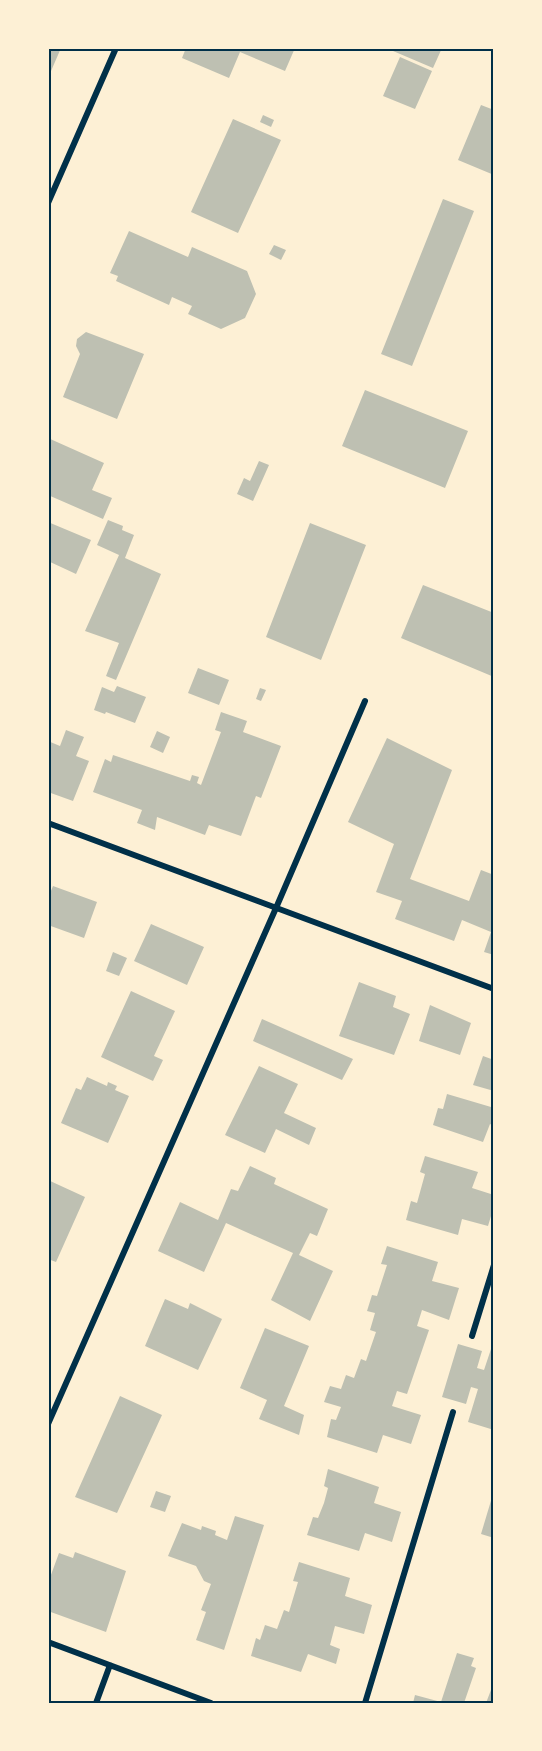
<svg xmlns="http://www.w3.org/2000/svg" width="542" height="1751" font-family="Rubik,sans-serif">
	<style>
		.building { fill: #bec0b2 }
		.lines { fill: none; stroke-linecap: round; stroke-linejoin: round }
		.minor { stroke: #003049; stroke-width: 6 }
		.neatline { fill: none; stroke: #003049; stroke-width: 2 }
	</style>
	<rect width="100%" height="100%" fill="#fdf0d5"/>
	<!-- building -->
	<path class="building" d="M48,48h13l-13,30z
		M186,48h109l-10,23 -45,-19 -11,26 -47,-20z
		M386,48h56l-9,20z
		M400,57l32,14 -17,38 -32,-13z
		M481,105l13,5v65l-36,-15z
		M263,115l11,5 -3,7 -11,-5z
		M233,119l48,21 -43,93 -47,-21z
		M443,199l31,12 -62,155 -31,-12z
		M129,231l59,26 4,-10 55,24 9,23 -11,24 -24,11 -33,-15 4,-8 -20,-9 -3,8 -53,-24 2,-5 -8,-3z
		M274,245l12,5 -5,10 -12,-6z
		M86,332l58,22 -27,65 -54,-22 17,-43 -4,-8 1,-7z
		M365,390l103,41 -23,57 -103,-42z
		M48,438l56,25 -12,27 20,8 -9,21 -55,-24z
		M259,461l10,4 -16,36 -16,-7 7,-16 6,3z
		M108,520l15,6 -1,4 12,5 -9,23 36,16 -45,106 -10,-4 13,-33 -34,-12 34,-76 -22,-10z
		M48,522l43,18 -15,34 -28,-13z
		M310,523l56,22 -45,115 -55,-23z
		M423,585l71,28v64l-93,-39z
		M198,668l31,12 -10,25 -31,-12z
		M117,686l29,11 -11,26 -29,-11 -1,2 -11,-4 8,-23 12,5z
		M260,688l6,2 -5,11 -5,-2z
		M221,712l26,9 -4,11 38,14 -20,52 -5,-2 -15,40 -32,-11 -4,10 -48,-18 -2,13 -18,-7 5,-13 -49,-18 12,-33 6,3 2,-7 77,26 2,-6 7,2 -2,6 4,2 20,-53 -6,-2z
		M66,730l18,7 -8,19 13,5 -16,40 -25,-9v-51l12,5z
		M157,731l13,6 -7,16 -13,-6z
		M387,738l65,32 -42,109 59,22 12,-31 13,5v80l-10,-3 7,-20 -29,-12 -8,21 -59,-22 7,-18 -26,-9 18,-48 -46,-22z
		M53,886l44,16 -13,36 -36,-13v-27z
		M151,924l53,23 -17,38 -53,-24z
		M113,952l14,6 -8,18 -13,-5z
		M359,982l37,14 -3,11 17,7 -16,41 -55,-19z
		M131,991l44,20 -21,45 9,4 -10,21 -52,-24z
		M430,1005l41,18 -11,32 -41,-14z
		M262,1019l91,40 -11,21 -89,-39z
		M483,1056l11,4v31l-21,-6z
		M259,1066l39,18 -14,29 32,15 -7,17 -33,-16 -11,24 -40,-18z
		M87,1077l20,9 1,-4 9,4 -2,4 14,6 -21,47 -47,-20 15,-35 5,2z
		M447,1094l44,13 3,-8v27l-4,-2 -7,18 -50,-17 5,-17 5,1z
		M425,1156l53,16 -6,16 22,7v11l-6,20 -26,-7 -4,16 -52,-15 5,-19 6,2 8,-29 -5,-2z
		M250,1166l26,12 -2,6 54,25 -11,27 -7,-3 -11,22 34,16 -23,50 -39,-21 22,-47 -67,-30 -22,49 -46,-21 22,-49 38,18 13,-31 7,2z
		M48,1180l37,17 -29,65 -8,-3z
		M387,1246l51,16 -6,19 27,7 -10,32 -27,-10 -5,16 12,4 -22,64 -10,-3 -5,15 29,9 -10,29 -28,-9 -6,18 -50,-16 4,-18 5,1 5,-13 -17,-5 6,-16 11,3 5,-14 8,3 7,-19 5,2 10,-29 -6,-2 5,-17 -8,-2 5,-16 5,1 10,-31 -6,-1z
		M165,1299l23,10 2,-6 32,16 -24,51 -53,-24z
		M265,1328l44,18 -25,60 20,9 -5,20 -40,-16 8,-19 -27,-12z
		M494,1340v90l-26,-8 10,-33 -7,-2 -5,17 -24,-7 16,-53 24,7 -5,17 7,2z
		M120,1396l42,19 -45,98 -42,-16z
		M328,1469l51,18 -5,16 27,9 -9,30 -27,-9 -6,18 -52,-16 6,-18 5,1 6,-15 4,-15 -4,-2z
		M156,1491l15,5 -6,16 -15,-5z
		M493,1494h1v44l-13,-4z
		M235,1516l29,9 -40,125 -28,-10 10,-28 -5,-2 10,-26 -7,-3 -8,-15 -28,-10 14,-33 19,7 1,-4 14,5 -1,4 12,5z
		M75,1552l51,19 -20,61 -58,-21v-28l11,-30 14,5z
		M299,1562l51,16 -5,18 27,9 -8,29 -29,-8 -5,19 10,4 -4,15 -28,-10 -7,18 -50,-16 5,-18 4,2 5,-15 12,4 7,-19 5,2 9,-30 -5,-1z
		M457,1653l17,5 -3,8 5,2 -12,35h-51l2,-8 26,7z
		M494,1682v21h-8z"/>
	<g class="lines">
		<!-- minor -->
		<path class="minor" d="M48,203l68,-155
			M48,823l446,166
			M472,1336l22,-71
			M48,1424l228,-516 89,-207
			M48,1642l163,61
			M96,1703l14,-38
			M365,1703l88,-291"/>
	</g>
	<!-- border -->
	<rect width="542" height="1751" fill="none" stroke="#fdf0d5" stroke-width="99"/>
	<rect x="50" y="50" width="442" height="1652" class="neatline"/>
</svg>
